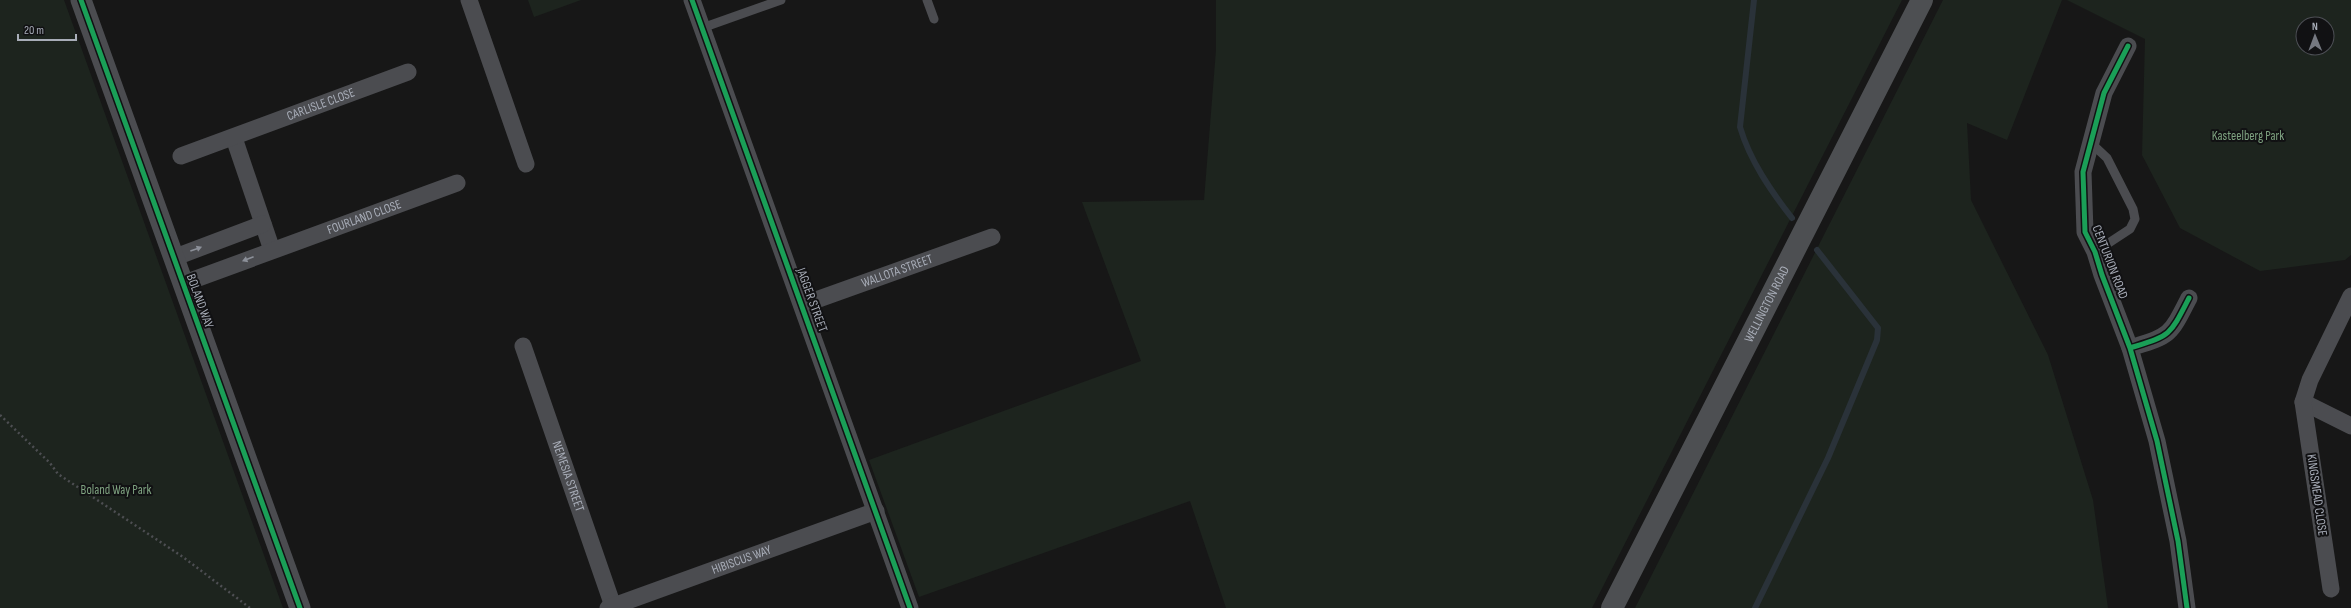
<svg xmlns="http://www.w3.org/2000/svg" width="2351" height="608" font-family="'Sofia Sans Condensed',sans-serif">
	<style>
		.green { fill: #1d241e; fill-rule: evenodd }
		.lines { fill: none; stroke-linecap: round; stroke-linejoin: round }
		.stream { stroke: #2a3239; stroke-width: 6 }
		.path { stroke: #4d4e52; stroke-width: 2.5; stroke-dasharray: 2 3; stroke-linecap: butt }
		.service { stroke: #4b4c50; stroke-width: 9 }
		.minor { stroke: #4b4c50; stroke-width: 17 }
		.tertiary { stroke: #4b4c50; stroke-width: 21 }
		.primary { stroke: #4d4f52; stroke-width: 22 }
		.cycleway-casing { stroke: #111113; stroke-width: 8 }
		.cycleway { stroke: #1a9f57; stroke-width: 5 }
		.oneway { fill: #8c9099 }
		.labels { text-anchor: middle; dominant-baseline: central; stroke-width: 4; stroke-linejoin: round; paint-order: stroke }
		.street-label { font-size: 13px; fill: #a8adb8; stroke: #111113 }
		.park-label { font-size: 13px; fill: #7fa381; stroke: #111113 }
	</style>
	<rect width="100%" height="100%" fill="#171717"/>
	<!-- green -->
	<path class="green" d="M0,0h64l219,608h-283z
		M528,0h53l-47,17z
		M1216,0h686l-310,608h-366l-36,-107 -271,96 -50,-137 272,-99 -59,-159 122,-2 12,-150z
		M1943,0h119l-55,140 -40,-17 4,77 77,155 45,145 15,108h-473z
		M2067,0h284v255l-6,5 -85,11 -80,-43 -38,-73 3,-116zM2303,24h24v24h-24z"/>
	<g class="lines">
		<!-- stream -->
		<path class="stream" d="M1754,0l-14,127c10,34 31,64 52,91
			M1755,608l73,-150 49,-118 1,-12 -61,-78"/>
		<!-- path -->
		<path class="path" d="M0,415l50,48 8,11 125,83 67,51"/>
		<!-- service -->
		<path class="service" d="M927,0l7,19
			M702,28l79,-28
			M2091,143l16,15 26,51 2,10 -5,10 -35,23"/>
		<!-- minor -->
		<g class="minor">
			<path d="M469,0l57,164"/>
			<path d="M692,0l218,608"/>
			<path d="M2128,46l-24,47 -21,79 2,60 10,20 7,23 28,73"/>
			<path d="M234,138l38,112"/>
			<path id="s1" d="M181,156l227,-84"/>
			<path d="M173,258l90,-34"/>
			<path id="s2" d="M182,284l275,-101"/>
			<path id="s3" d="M802,305l190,-68"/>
			<path id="s4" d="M523,346l90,260"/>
			<path d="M2303,402l48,24"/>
			<path d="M2331,589l-28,-187 7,-22 41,-84"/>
			<path id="s5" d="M608,608l268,-97"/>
			<path d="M2187,608l-9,-67 -21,-100 -27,-93c41,-13 39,-11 59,-50"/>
		</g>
		<!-- tertiary -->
		<path class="tertiary" d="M81,0l219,608"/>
		<!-- primary -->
		<path class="primary" id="s6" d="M1612,608l310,-608"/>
		<defs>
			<path id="cycleway" d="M81,0l219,608
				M692,0l218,608
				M2128,46l-24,47 -21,79 2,60 10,20 7,23 28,73
				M2187,608l-9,-67 -21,-100 -27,-93c41,-13 39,-11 59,-50"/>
		</defs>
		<!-- cycleway casing -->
		<use href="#cycleway" class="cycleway-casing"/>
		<!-- cycleway -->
		<use href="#cycleway" class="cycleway"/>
	</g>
	<!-- one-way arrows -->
	<defs><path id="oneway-solid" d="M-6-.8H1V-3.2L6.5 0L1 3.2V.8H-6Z"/></defs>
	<g class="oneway">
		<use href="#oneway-solid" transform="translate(196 249) rotate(-20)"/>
		<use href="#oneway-solid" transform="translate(248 259) rotate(159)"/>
	</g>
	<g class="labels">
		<!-- street labels -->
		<g class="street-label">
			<text stroke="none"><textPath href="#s1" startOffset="149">CARLISLE CLOSE</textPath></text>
			<text stroke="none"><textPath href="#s2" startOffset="194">FOURLAND CLOSE</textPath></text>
			<text transform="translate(2110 262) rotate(69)">CENTURION ROAD</text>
			<text stroke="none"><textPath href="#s3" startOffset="101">WALLOTA STREET</textPath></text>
			<text transform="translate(812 300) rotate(70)">JAGGER STREET</text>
			<text transform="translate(200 301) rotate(70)">BOLAND WAY</text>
			<text stroke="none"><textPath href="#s6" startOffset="341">WELLINGTON ROAD</textPath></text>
			<text stroke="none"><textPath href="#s4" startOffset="138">NEMESIA STREET</textPath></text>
			<text transform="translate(2317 495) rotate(82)">KINGSMEAD CLOSE</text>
			<text stroke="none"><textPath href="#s5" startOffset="142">HIBISCUS WAY</textPath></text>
		</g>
		<!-- park labels -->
		<g class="park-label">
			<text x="2248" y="136">Kasteelberg Park</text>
			<text x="116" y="490">Boland Way Park</text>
		</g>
	</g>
	<!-- north arrow -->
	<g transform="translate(2315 36) rotate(359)"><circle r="19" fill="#111113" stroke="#4d4f55"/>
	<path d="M0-3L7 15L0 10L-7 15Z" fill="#757880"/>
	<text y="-6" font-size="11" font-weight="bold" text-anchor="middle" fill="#a8adb8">N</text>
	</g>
	<!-- scale -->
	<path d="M18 34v6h58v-6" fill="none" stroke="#a8adb8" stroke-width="2"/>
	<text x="24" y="34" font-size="12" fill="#a8adb8" stroke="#111113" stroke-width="3" paint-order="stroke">20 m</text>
</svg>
